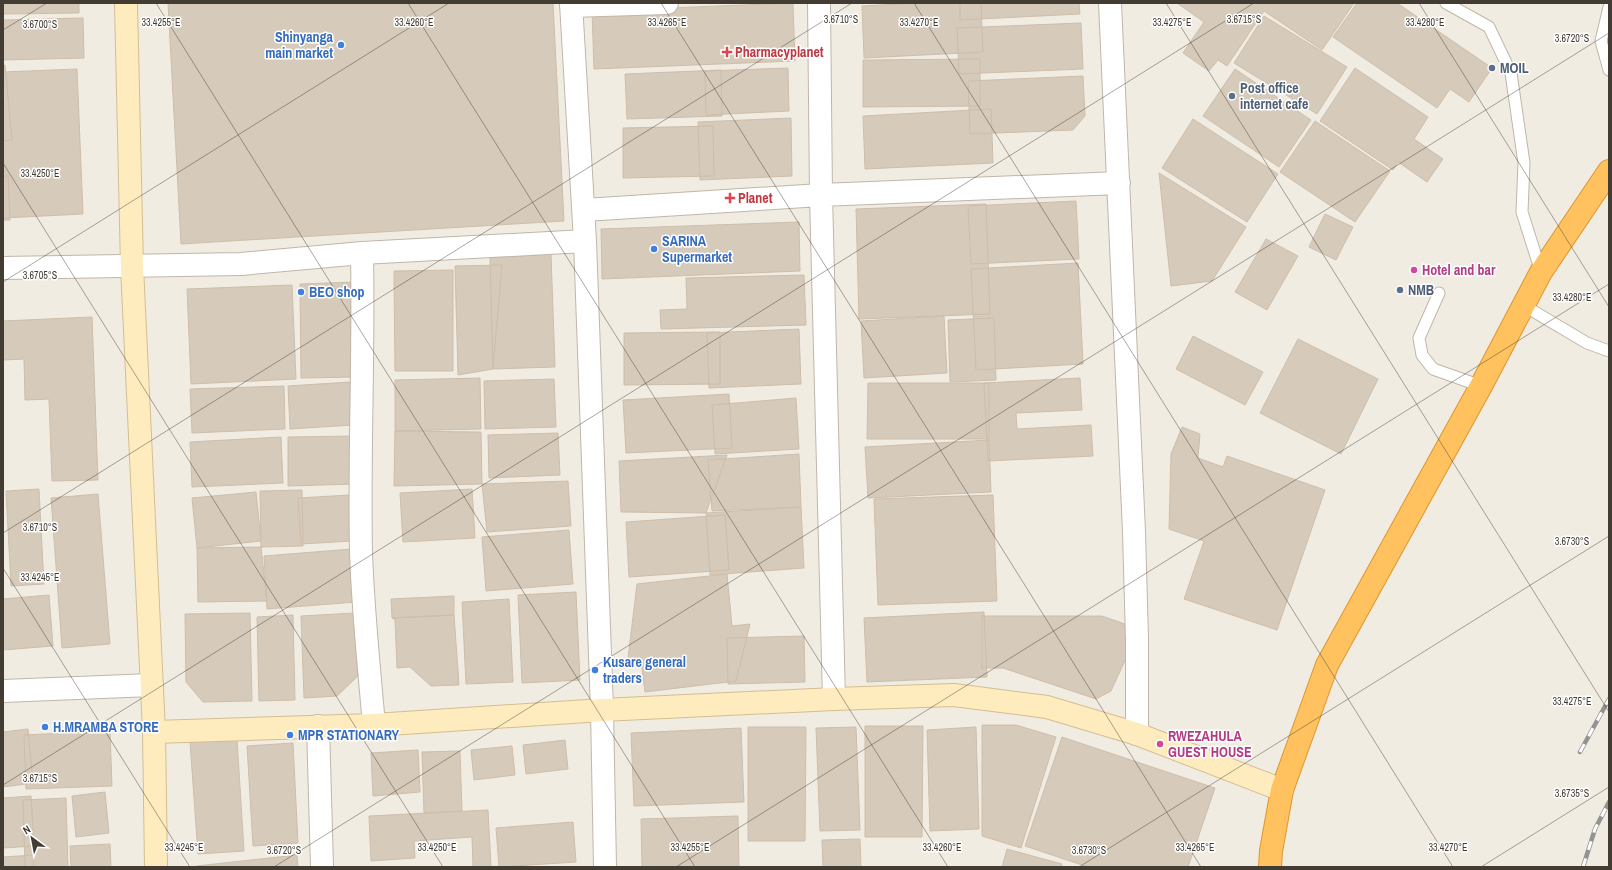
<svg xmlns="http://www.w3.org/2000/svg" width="1612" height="870" font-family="'Archivo Narrow',sans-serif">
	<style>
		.building { fill: #d6caba; stroke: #cebeab }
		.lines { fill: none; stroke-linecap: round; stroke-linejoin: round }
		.lane-casing { stroke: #c0b6a8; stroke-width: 13 }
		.street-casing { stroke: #c0b6a8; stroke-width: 24 }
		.secondary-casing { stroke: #d3be91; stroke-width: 24 }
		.highway-casing { stroke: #de962f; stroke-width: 24 }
		.lane { stroke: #fff; stroke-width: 11 }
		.street { stroke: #fff; stroke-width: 22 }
		.secondary { stroke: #ffecbe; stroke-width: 22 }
		.highway { stroke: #ffc25f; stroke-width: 22 }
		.rail-casing { stroke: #939393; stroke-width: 4.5 }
		.rail { stroke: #fff; stroke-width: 3; stroke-dasharray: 9; stroke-linecap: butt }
		.ticks { fill: none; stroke: #433c33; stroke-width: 1; stroke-opacity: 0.45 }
		.shop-dot { fill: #3f7fe0; stroke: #fff; stroke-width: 1.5 }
		.health-dot { fill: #e0444e; stroke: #fff; stroke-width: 1.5 }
		.service-dot { fill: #5c6f8a; stroke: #fff; stroke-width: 1.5 }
		.hotel-dot { fill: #d1479c; stroke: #fff; stroke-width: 1.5 }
		.labels { text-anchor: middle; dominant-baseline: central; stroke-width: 3; stroke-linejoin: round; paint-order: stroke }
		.shop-label { font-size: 14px; font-weight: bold; fill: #366cbe; stroke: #fff; text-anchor: start }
		.health-label { font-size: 14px; font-weight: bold; fill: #be3a42; stroke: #fff; text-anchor: start }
		.service-label { font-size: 14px; font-weight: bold; fill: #4e5e75; stroke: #fff; text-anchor: start }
		.hotel-label { font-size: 14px; font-weight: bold; fill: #b23c85; stroke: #fff; text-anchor: start }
		.ticks-label { font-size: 10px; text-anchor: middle; fill: #433c33; stroke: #fff; stroke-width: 3; stroke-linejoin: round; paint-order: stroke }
	</style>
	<rect width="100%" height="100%" fill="#f1ece2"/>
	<!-- building -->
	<path class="building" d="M3,3h76v10l-76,1z
		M168,3h385l11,218 -383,23z
		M793,3l2,58 -201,8 -2,-58z
		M918,3h63l2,49 -119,6 -2,-52z
		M960,3h119l1,11 -120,6z
		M1177,3h177l-32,47 -58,-39 -37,55 -9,-6 -9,11 -26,-18 21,-31z
		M1357,3h40l95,65 -23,34 -19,-13 -13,19 -104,-71z
		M1264,16l83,51 -30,47 -83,-51z
		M83,18l1,40 -81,2v-40z
		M1081,23l2,46 -124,5 -2,-46z
		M980,59v47l-117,1v-47z
		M5,65l7,75 -9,1v-75z
		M788,68l1,43 -83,4 -1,-44z
		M1355,68l73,49 -14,22 29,20 -16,23 -29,-20 -5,8 -73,-49z
		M77,69l6,145 -80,4v-146z
		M1235,69l76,51 -32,47 -76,-51z
		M721,70l1,46 -95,3 -2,-45z
		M1083,76l2,40 -12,14 -103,4 -2,-53z
		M991,109l2,54 -128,6 -2,-53z
		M791,118l1,58 -92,4 -2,-58z
		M1193,119l85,55 -31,48 -85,-54z
		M1315,121l75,50 -35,51 -75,-50z
		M713,126l1,50 -91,2v-50z
		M1159,173l87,54 -34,54 -41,5z
		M8,175l2,45h-7v-42z
		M1076,201l3,58 -108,5 -3,-58z
		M986,204l4,110 -131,5 -3,-110z
		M1325,214l28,13 -17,33 -27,-13z
		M799,222l1,49 -198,8 -1,-50z
		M1266,239l32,17 -31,54 -32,-18z
		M551,254l4,113 -62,2 -3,-112z
		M1078,263l5,101 -107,6 -5,-101z
		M502,265l-9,104 -35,6 -3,-109z
		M453,270v101h-58l-1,-100z
		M804,275l2,50 -145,4 -1,-19 27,-1 -1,-31z
		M355,282l2,95 -56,1 -1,-94z
		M292,285l4,94 -105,5 -4,-95z
		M944,316l3,57 -83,5 -3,-57z
		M92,317l6,163 -46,1 -3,-82 -24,1 -1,-41 -21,1v-39z
		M994,318l2,62 -46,2 -2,-62z
		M799,329l2,55 -92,4 -2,-55z
		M720,332v52l-96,1v-52z
		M1193,336l70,36 -18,33 -69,-36z
		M1298,339l80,40 -37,75 -81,-41z
		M480,378l1,51 -86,2v-51z
		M1080,378l2,32 -66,3 1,16 74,-4 2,31 -105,5 -4,-78z
		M554,379l2,48 -71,2 -1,-48z
		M350,382l3,43 -63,4 -2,-43z
		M868,383h121v56h-122z
		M284,386l1,43 -93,4 -2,-44z
		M729,394l3,54 -106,5 -3,-53z
		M796,398l3,51 -84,5 -3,-49z
		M1182,427l18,7 -2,24 25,9 4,-11 98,34 -48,140 -93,-31 20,-58 -35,-12 2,-75z
		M395,431l86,1 1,52 -88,2z
		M558,433l2,42 -71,3 -1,-43z
		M355,436v48l-67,2v-49z
		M281,437l2,46 -91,4 -2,-45z
		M989,440l2,52 -123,6 -3,-51z
		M799,454l2,53 -89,4 -4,-51z
		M727,455l-21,58 -85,-1 -2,-51z
		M568,481l3,45 -84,6 -5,-48z
		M39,489l5,95 -33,2 -5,-95z
		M472,489l3,49 -72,4 -3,-49z
		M302,490l1,56 -42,1 -1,-56z
		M256,492l5,49 -64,7 -5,-50z
		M98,494l12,150 -48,4 -11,-150z
		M350,495l2,46 -51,3 -3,-46z
		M993,495l4,106 -119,4 -4,-106z
		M801,507l3,61 -94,7 -4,-62z
		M725,515l4,55 -100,7 -3,-55z
		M569,530l4,54 -87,7 -4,-54z
		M261,547l6,54 -69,1 -1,-54z
		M352,549l4,53 -89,7 -3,-53z
		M727,574l5,52 18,-2 -14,57 -91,11 -4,-32 -13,-2 9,-74z
		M576,592l4,88 -58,3 -4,-88z
		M49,595l4,51 -50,4v-51z
		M454,596v19l-62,3 -1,-19z
		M509,599l4,83 -47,2 -4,-82z
		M984,612l3,65 -120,5 -3,-64z
		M250,613l2,88 -49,1 -17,-20 -1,-68z
		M355,613l3,63 -21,20 -33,2 -3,-82z
		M293,615l2,85 -36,1 -2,-84z
		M454,615l5,70 -28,1 -21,-19 -13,1 -2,-48 -3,-2z
		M982,616h120l23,8 2,32 -16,35 -15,8 -93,-31h-21z
		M804,636l1,46 -77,2 -1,-46z
		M982,725h34l40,12 -35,111 -39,-12z
		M865,726h58l-1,111h-57z
		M748,727h58l-1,114h-57z
		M856,727l4,103 -40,1 -4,-103z
		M976,727l3,102 -49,2 -3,-101z
		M741,728l3,74 -110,4 -3,-73z
		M28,729l5,54 -30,4v-55z
		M110,731l2,55 -86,3 -2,-54z
		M1062,737l153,51 -27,79h-100l-63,-21z
		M237,739l7,112 -46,3 -8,-112z
		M565,740l3,29 -42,5 -3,-29z
		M293,743l5,100 -45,3 -6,-100z
		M512,746l3,29 -41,5 -3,-30z
		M418,750l2,42 -47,4 -2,-43z
		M460,751l2,60 -38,2 -2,-61z
		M105,792l4,41 -33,4 -4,-41z
		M31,796l3,50 -31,2v-50z
		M66,798l2,69h-43l-2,-67z
		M488,810l3,57h-18l-1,-30 -58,4 1,17 -44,3 -2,-45z
		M738,816l1,51h-97l-1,-48z
		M573,822l3,40 -77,5 -3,-39z
		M860,839l1,28h-38l-1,-27z
		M110,844l1,23h-40l-1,-21z
		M1007,849l55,15 -1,3h-59z
		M33,855l1,12h-31v-10z
		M297,855l1,12h-102v-1z"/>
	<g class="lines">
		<defs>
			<path id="lane" d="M1446,3l43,24 22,46 13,90 -2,49 19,60
				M1609,7l-8,34 8,29
				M1439,293l-20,45 3,17 11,14 48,17
				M1523,305l64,38 22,8"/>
			<path id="street" d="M571,3l14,238 17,469 3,157
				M819,3l2,192 13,504
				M1110,3l24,529 3,107v95
				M571,6l96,-3
				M584,210l237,-15 298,-12
				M362,253c2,100 -3,200 -1,300 2,57 8,115 13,172
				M3,268l238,-4 121,-11 223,-12
				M3,691l149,-6
				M318,726l4,141"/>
			<path id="secondary" d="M126,3l6,264 22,465 2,135
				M154,732l220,-7 228,-15 232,-11 120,-4 93,12 90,27 145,56"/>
			<path id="highway" d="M1270,867l1,-16 11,-61 45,-125 154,-279 60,-114 68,-101"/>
		</defs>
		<!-- lane casing -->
		<use href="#lane" class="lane-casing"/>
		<!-- street casing -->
		<use href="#street" class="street-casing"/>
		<!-- secondary casing -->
		<use href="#secondary" class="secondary-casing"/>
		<!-- highway casing -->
		<use href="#highway" class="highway-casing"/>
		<!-- lane -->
		<use href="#lane" class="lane"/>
		<!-- street -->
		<use href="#street" class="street"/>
		<!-- secondary -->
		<use href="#secondary" class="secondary"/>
		<!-- highway -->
		<use href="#highway" class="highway"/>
		<defs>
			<path id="rail" d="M1580,752l29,-53
				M1583,867l12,-38 14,-27"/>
		</defs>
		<!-- rail casing -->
		<use href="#rail" class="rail-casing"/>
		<!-- rail -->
		<use href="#rail" class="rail"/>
	</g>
	<!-- ticks -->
	<path class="ticks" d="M156,3l539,864M408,3l540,864M661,3l540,864M914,3l539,864M1166,3l443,709M1419,3l190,304M3,30l44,-27M3,163l440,704M3,282l446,-279M3,533l849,-530M3,568l187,299M3,785l1251,-782M274,867l1335,-834M676,867l933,-583M1079,867l530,-331M1481,867l128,-80"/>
	<!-- markers -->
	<g class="shop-dot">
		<circle cx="341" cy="45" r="4"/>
		<circle cx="654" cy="249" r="4"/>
		<circle cx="301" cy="292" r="4"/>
		<circle cx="595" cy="670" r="4"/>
		<circle cx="45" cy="727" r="4"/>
		<circle cx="290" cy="735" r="4"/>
	</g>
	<g class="health-dot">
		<path d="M725 46h4v4h4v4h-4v4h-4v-4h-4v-4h4z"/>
		<path d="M728 192h4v4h4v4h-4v4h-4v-4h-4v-4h4z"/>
	</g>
	<g class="service-dot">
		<circle cx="1492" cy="68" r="4"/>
		<circle cx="1232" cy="96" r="4"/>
		<circle cx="1400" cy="290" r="4"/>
	</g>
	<g class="hotel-dot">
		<circle cx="1414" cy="270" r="4"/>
		<circle cx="1160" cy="744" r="4"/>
	</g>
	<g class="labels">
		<!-- shop labels -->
		<g class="shop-label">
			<text x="333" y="37" text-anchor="end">Shinyanga<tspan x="333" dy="16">main market</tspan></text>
			<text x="662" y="241">SARINA<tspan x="662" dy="16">Supermarket</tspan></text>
			<text x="309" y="292">BEO shop</text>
			<text x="603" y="662">Kusare general<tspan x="603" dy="16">traders</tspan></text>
			<text x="53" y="727">H.MRAMBA STORE</text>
			<text x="298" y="735">MPR STATIONARY</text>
		</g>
		<!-- health labels -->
		<g class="health-label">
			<text x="735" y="52">Pharmacyplanet</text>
			<text x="738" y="198">Planet</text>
		</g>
		<!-- service labels -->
		<g class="service-label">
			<text x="1500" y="68">MOIL</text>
			<text x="1240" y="88">Post office<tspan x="1240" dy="16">internet cafe</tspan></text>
			<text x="1408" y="290">NMB</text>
		</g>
		<!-- hotel labels -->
		<g class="hotel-label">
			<text x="1422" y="270">Hotel and bar</text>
			<text x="1168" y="736">RWEZAHULA<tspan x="1168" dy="16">GUEST HOUSE</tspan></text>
		</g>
	</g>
	<g class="ticks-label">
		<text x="841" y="23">3.6710°S</text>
		<text x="1244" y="23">3.6715°S</text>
		<text x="161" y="26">33.4255°E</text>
		<text x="414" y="26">33.4260°E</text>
		<text x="667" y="26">33.4265°E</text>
		<text x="919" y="26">33.4270°E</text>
		<text x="1172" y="26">33.4275°E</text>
		<text x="1425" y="26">33.4280°E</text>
		<text x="40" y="28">3.6700°S</text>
		<text x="1572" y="42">3.6720°S</text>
		<text x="40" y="177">33.4250°E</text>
		<text x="40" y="279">3.6705°S</text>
		<text x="1572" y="301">33.4280°E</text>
		<text x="40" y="531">3.6710°S</text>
		<text x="1572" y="545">3.6730°S</text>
		<text x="40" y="581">33.4245°E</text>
		<text x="1572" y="705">33.4275°E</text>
		<text x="40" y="782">3.6715°S</text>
		<text x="1572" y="797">3.6735°S</text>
		<text x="184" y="851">33.4245°E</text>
		<text x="437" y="851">33.4250°E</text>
		<text x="690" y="851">33.4255°E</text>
		<text x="942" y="851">33.4260°E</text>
		<text x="1195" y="851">33.4265°E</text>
		<text x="1448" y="851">33.4270°E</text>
		<text x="284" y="854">3.6720°S</text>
		<text x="1089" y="854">3.6730°S</text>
	</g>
	<!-- border -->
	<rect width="1612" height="870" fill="none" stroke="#433c33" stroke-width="8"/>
	<!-- north arrow -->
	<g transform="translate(32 838) rotate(328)" stroke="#ffffff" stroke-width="3" paint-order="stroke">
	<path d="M0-3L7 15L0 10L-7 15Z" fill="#433c33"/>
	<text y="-6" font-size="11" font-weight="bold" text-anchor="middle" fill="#433c33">N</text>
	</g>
</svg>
